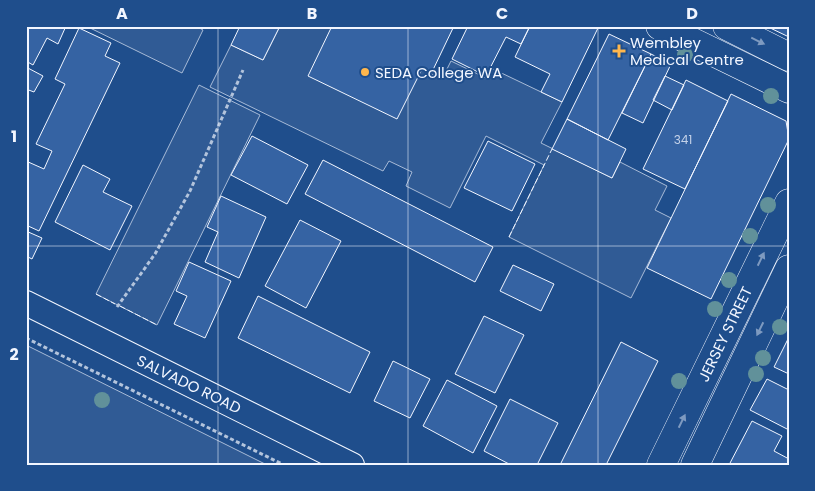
<svg xmlns="http://www.w3.org/2000/svg" width="815" height="491" font-family="Poppins,sans-serif">
	<style>
		.built { fill: #305b95; stroke: #a8bbd7 }
		.building { fill: #3563a3; stroke: #f2f6ff }
		.lines { fill: none; stroke-linecap: round; stroke-linejoin: round }
		.minor-casing { stroke: #f2f6ff; stroke-width: 26 }
		.tertiary-casing { stroke: #f2f6ff; stroke-width: 29 }
		.primary-casing { stroke: #f2f6ff; stroke-width: 29 }
		.path { stroke: #b3c4dc; stroke-width: 3; stroke-dasharray: 4 2.5; stroke-linecap: butt }
		.minor { stroke: #1f4e8c; stroke-width: 24 }
		.tertiary { stroke: #1f4e8c; stroke-width: 28 }
		.primary { stroke: #1f4e8c; stroke-width: 28 }
		.fence { stroke: #f2f6ff; stroke-width: 1; stroke-dasharray: 6 2.5; stroke-linecap: butt }
		.tree { fill: #61919a }
		.oneway { fill: #7e9ac0 }
		.grid { fill: none; stroke: #f2f6ff; stroke-width: 1; stroke-opacity: 0.55 }
		.poi-dot { fill: #ffb74d; stroke: #1f4e8c; stroke-width: 2 }
		.labels { text-anchor: middle; dominant-baseline: central; stroke-width: 4; stroke-linejoin: round; paint-order: stroke }
		.number-label { font-size: 12px; fill: #c3d1e8 }
		.poi-label { font-size: 15px; fill: #f2f6ff; stroke: #1f4e8c; text-anchor: start }
		.street-label { font-size: 15px; fill: #f2f6ff; stroke: #1f4e8c }
		.neatline { fill: none; stroke: #f2f6ff; stroke-width: 2 }
		.grid-label { font-size: 16px; text-anchor: middle; font-weight: bold; fill: #f2f6ff }
	</style>
	<rect width="100%" height="100%" fill="#1f4e8c"/>
	<!-- built -->
	<path class="built" d="M86,26h110l7,4 -21,43z
		M280,26h83l-5,12 84,41 9,-18 37,18 5,-10 69,33 -21,41 71,35 8,-16 47,24 -12,24 16,8 -40,80 -122,-61 35,-72 -58,-29 -36,72 -44,-22 6,-14 -23,-11 -6,10 -173,-84 21,-42 32,15z
		M199,85l61,30 -103,210 -61,-31z
		M26,345l241,120h-241z"/>
	<!-- building -->
	<path class="building" d="M26,26h40l-8,18 -11,-6 -14,27 -7,-4z
		M240,26h40l-17,34 -32,-15z
		M332,26h122l-23,48 -9,-5 -25,50 -89,-43z
		M468,26h62l-9,18 -15,-7 -20,39 -34,-17z
		M530,26l68,2 -36,74 -21,-10 9,-18 -35,-17z
		M766,26h23v11z
		M79,28l32,15 -6,13 15,7 -81,168 -13,-6v-64l18,8 8,-18 -16,-7 29,-60 -10,-5z
		M609,34l42,20 -43,86 -41,-21z
		M651,54l20,10 -28,59 -21,-10z
		M26,67l17,9 -9,16 -8,-3z
		M665,76l19,9 -12,25 -19,-10z
		M686,80l42,21 -43,88 -42,-20z
		M731,94l55,27 3,18 -78,160 -64,-31z
		M567,119l59,30 -14,29 -60,-29z
		M252,136l56,29 -21,39 -56,-29z
		M488,141l47,23 -23,47 -48,-23z
		M323,160l170,87 -18,35 -170,-88z
		M83,165l27,14 -7,13 29,14 -22,44 -55,-28z
		M221,196l45,21 -27,61 -34,-16 13,-30 -11,-5z
		M300,220l41,21 -35,67 -41,-22z
		M26,231l16,7 -10,21 -6,-3z
		M189,262l42,19 -26,57 -31,-14 13,-28 -11,-5z
		M513,265l41,19 -13,27 -41,-20z
		M258,296l112,56 -20,41 -112,-55z
		M484,316l40,19 -29,58 -40,-19z
		M789,337v37l-15,-7z
		M621,342l37,19 -52,104h-46z
		M393,361l37,18 -20,39 -36,-17z
		M767,379l22,11v40l-39,-20z
		M447,380l50,26 -24,47 -50,-27z
		M510,399l48,24 -21,42h-26l-27,-14z
		M752,421l30,15 -8,15 15,8 -2,6h-58z"/>
	<g class="lines">
		<defs>
			<path id="minor" d="M26,303l326,162"/>
			<path id="tertiary" d="M661,465l128,-262
				M695,465l94,-196"/>
			<path id="primary" d="M660,26l129,63
				M727,26l62,31"/>
		</defs>
		<!-- minor casing -->
		<use href="#minor" class="minor-casing"/>
		<!-- tertiary casing -->
		<use href="#tertiary" class="tertiary-casing"/>
		<!-- primary casing -->
		<use href="#primary" class="primary-casing"/>
		<!-- path -->
		<path class="path" d="M117,307l38,-53 35,-63 53,-121
			M26,338l258,127"/>
		<!-- minor -->
		<use href="#minor" class="minor"/>
		<!-- tertiary -->
		<use href="#tertiary" class="tertiary"/>
		<!-- primary -->
		<use href="#primary" class="primary"/>
		<!-- fence -->
		<path class="fence" d="M509,237l43,-88
			M96,294l19,10
			M120,306l37,19"/>
	</g>
	<!-- trees -->
	<g class="tree">
		<circle cx="685" cy="55" r="8"/>
		<circle cx="771" cy="96" r="8"/>
		<circle cx="768" cy="205" r="8"/>
		<circle cx="750" cy="236" r="8"/>
		<circle cx="729" cy="280" r="8"/>
		<circle cx="715" cy="309" r="8"/>
		<circle cx="780" cy="327" r="8"/>
		<circle cx="763" cy="358" r="8"/>
		<circle cx="756" cy="374" r="8"/>
		<circle cx="679" cy="381" r="8"/>
		<circle cx="102" cy="400" r="8"/>
	</g>
	<!-- one-way arrows -->
	<defs><path id="oneway-solid" d="M-6-.8H1V-3.2L6.5 0L1 3.2V.8H-6Z" transform="scale(1.25)"/></defs>
	<g class="oneway">
		<use href="#oneway-solid" transform="translate(758 41) rotate(26)"/>
		<use href="#oneway-solid" transform="translate(761 259) rotate(-64)"/>
		<use href="#oneway-solid" transform="translate(760 329) rotate(116)"/>
		<use href="#oneway-solid" transform="translate(682 421) rotate(-64)"/>
	</g>
	<!-- grid -->
	<path class="grid" d="M218,26v439M408,26v439M598,26v439M26,246h763"/>
	<!-- markers -->
	<g class="poi-dot">
		<path d="M616.5 43.5h5v5h5v5h-5v5h-5v-5h-5v-5h5z"/>
		<circle cx="365" cy="72" r="5"/>
	</g>
	<g class="labels">
		<!-- number labels -->
		<g class="number-label">
			<text x="683" y="139">341</text>
		</g>
		<!-- poi labels -->
		<g class="poi-label">
			<text x="630" y="42">Wembley<tspan x="630" dy="17">Medical Centre</tspan></text>
			<text x="375" y="72">SEDA College WA</text>
		</g>
		<!-- street labels -->
		<g class="street-label">
			<text transform="translate(725 334) rotate(-64)">JERSEY STREET</text>
			<text transform="translate(189 384) rotate(26)">SALVADO ROAD</text>
		</g>
	</g>
	<!-- border -->
	<rect width="815" height="491" fill="none" stroke="#1f4e8c" stroke-width="55"/>
	<rect x="28" y="28" width="760" height="436" class="neatline"/>
	<g class="grid-label">
		<text x="122" y="19">A</text>
		<text x="312" y="19">B</text>
		<text x="502" y="19">C</text>
		<text x="692" y="19">D</text>
		<text x="14" y="142">1</text>
		<text x="14" y="360">2</text>
	</g>
</svg>
